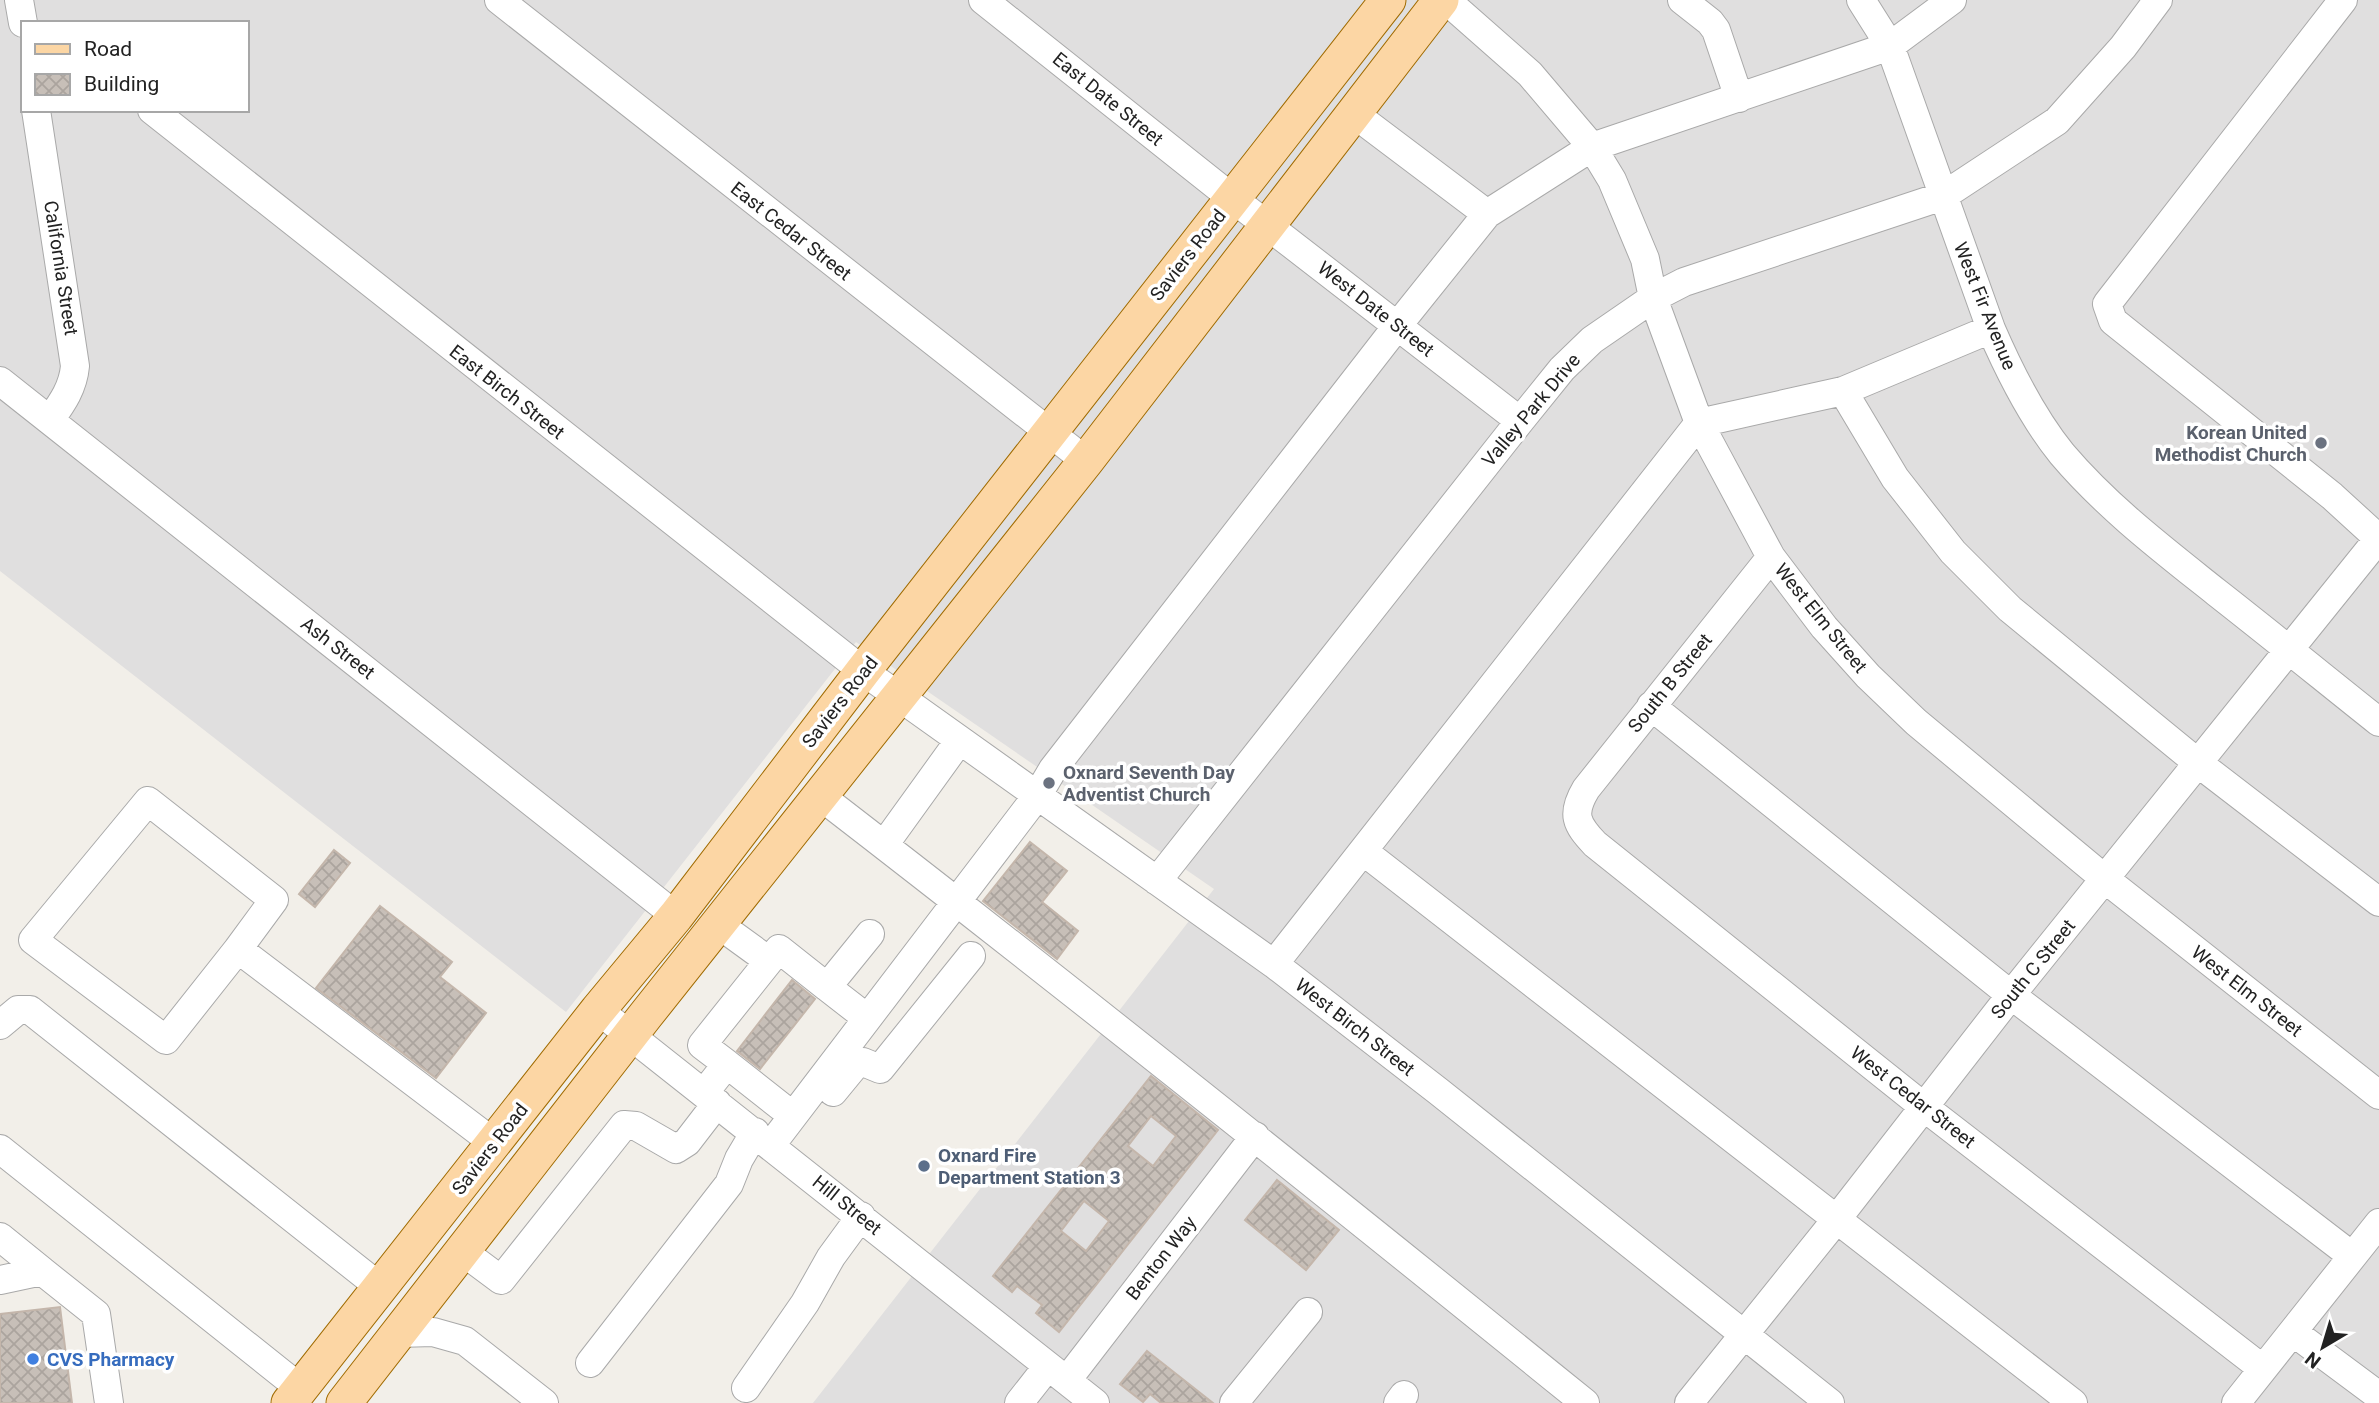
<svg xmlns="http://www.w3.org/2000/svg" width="2379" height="1403" font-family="Roboto,sans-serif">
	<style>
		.residential { fill: #e0dfdf; fill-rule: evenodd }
		.building { fill: url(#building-cross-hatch); stroke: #c4b6ab; stroke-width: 2; fill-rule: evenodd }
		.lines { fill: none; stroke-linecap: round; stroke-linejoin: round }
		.minor-casing { stroke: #a9a9a9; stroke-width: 30 }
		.major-casing { stroke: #a06b00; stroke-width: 37 }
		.minor { stroke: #fff; stroke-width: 28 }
		.major { stroke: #fcd6a4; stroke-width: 35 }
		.worship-dot { fill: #6b7280; stroke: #fff; stroke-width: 2.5 }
		.service-dot { fill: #5c6f8a; stroke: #fff; stroke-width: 2.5 }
		.shop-dot { fill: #3f7fe0; stroke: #fff; stroke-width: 2.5 }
		.labels { text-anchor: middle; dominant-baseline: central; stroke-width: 7; stroke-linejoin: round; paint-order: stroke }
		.street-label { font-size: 19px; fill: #222; stroke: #fff }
		.worship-label { font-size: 19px; font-weight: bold; fill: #5b616d; stroke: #fff; text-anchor: end }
		.service-label { font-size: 19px; font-weight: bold; fill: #4e5e75; stroke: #fff; text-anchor: start }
		.shop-label { font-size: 19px; font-weight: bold; fill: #366cbe; stroke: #fff; text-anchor: start }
	</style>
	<defs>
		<pattern id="building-cross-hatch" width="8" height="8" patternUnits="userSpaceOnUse" patternTransform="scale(1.75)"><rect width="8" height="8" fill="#c7bfb8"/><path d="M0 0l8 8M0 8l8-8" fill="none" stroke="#aba49e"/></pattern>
	</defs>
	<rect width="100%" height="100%" fill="#f2efe9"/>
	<!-- residential -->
	<path class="residential" d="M0,0h2379v1403h-1566l401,-514 -358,-247 -290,370 -566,-441zM23,23h224v87h-224z"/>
	<!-- building -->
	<path class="building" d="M1030,842l37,29 -25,31 36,29 -21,28 -74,-58z
		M334,850l16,13 -35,44 -16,-13z
		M380,906l72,56 -12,15 46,36 -50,65 -120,-90z
		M792,980l23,19 -55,70 -23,-18z
		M1151,1076l67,54 -159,202 -23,-19 6,-8 -25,-19 -5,6 -19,-16zM1151,1116l25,20 -23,30 -25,-20zM1084,1201l25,20 -23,30 -25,-20z
		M1277,1180l62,50 -33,40 -61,-50z
		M60,1307l12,96h-72v-89z
		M1147,1351l66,52h-52l-11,-9 -7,8 -23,-18z"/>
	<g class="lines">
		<defs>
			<path id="minor" d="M19,0l4,23
				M499,0l587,461
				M983,0l249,198 288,223
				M1446,0l84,74 62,73 20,33 33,79 8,39 46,125 72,134 53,70 44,49 48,46 189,157 274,216
				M1682,0l28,22 6,8 23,68
				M1861,0l29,46 101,283c19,44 41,88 71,125 45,53 100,95 154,138 55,43 109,87 163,130
				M2343,0l-236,304 6,17 219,175 47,43
				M36,110l39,256c-2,22 -13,37 -25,54
				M152,110l711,561 411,293 164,127 392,312
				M1353,113l134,101
				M0,381l676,535
				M1843,391l52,87 58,74 57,57 188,154 181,139
				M1771,557l-185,232c-15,25 -10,35 9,55l329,263 339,262
				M1651,706l360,289 341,261
				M819,795c258,199 513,403 766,608
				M884,845l75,-104
				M1363,851l710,552
				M1157,881l363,-460 42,-52 30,-29 61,-42 31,-16 259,-86 114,-75 66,-74 35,-47
				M238,949l36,-49 -126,-99 -115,139 133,100 72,-91 256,194
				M769,961l10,-12 48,38 43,-53
				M1274,964l425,-541 144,-32 148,-62
				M827,987l40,31
				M598,1010l497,393
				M0,1025l18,-15h12l351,278
				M727,1064l66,52
				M833,1092l23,-28 7,-2 17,7 91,-113
				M704,1093l23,-29 -25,-19 67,-84 -51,-37
				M771,1145l266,-349 16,-27 345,-444 89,-111 105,-67 298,-101 62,-46
				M0,1149l301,240
				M0,1237l42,34
				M462,1251l39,29 123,-155 12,1 40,23 11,-7 30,-39
				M0,1280l42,-9 54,43 13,89
				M2293,1332l86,64
				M398,1333l35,-1 32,9 79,62
				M590,1363l139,-179 10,-25 16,-27
				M1067,1380l188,-244
				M746,1388l59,-85 26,-46 30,-41
				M1019,1403l29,-37
				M1234,1403l74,-91
				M1398,1403l6,-8
				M1689,1403l147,-183 175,-225 368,-457
				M2236,1403l143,-180"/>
			<path id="major" d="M289,1403l309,-393 78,-94 187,-245 525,-671
				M344,1403l301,-387 441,-555 355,-461"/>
		</defs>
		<!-- minor casing -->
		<use href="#minor" class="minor-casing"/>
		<!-- major casing -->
		<use href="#major" class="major-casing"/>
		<!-- minor -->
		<use href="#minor" class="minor"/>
		<!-- major -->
		<use href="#major" class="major"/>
	</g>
	<!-- markers -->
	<g class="worship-dot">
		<circle cx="2321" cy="443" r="7"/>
		<circle cx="1049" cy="783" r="7"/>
	</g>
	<circle class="service-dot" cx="924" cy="1166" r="7"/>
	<circle class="shop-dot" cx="33" cy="1359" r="7"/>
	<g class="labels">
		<!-- street labels -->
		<g class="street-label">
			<text transform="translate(1108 99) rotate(39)">East Date Street</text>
			<text transform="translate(791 231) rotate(38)">East Cedar Street</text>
			<text transform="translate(1188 255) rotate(-52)">Saviers Road</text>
			<text transform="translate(61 268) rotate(81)">California Street</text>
			<text transform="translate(1985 306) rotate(68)">West Fir Avenue</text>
			<text transform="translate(1376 309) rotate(38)">West Date Street</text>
			<text transform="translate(507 392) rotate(38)">East Birch Street</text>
			<text transform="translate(1531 410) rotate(-50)">Valley Park Drive</text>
			<text transform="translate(1821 618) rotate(51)">West Elm Street</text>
			<text transform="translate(338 648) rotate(38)">Ash Street</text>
			<text transform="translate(1670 683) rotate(-51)">South B Street</text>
			<text transform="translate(840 702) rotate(-52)">Saviers Road</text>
			<text transform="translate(2033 969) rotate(-51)">South C Street</text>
			<text transform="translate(2247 991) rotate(38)">West Elm Street</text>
			<text transform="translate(1355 1027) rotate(38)">West Birch Street</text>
			<text transform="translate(1913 1097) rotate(38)">West Cedar Street</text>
			<text transform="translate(490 1149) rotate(-52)">Saviers Road</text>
			<text transform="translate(847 1205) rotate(39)">Hill Street</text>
			<text transform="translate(1161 1258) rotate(-52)">Benton Way</text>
		</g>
		<!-- worship labels -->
		<g class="worship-label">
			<text x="2307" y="432">Korean United<tspan x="2307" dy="22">Methodist Church</tspan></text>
			<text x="1063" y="772" text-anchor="start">Oxnard Seventh Day<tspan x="1063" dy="22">Adventist Church</tspan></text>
		</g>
		<!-- service labels -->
		<g class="service-label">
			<text x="938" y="1155">Oxnard Fire<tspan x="938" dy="22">Department Station 3</tspan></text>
		</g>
		<!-- shop labels -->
		<g class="shop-label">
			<text x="47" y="1359">CVS Pharmacy</text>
		</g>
	</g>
	<!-- legend -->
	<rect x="21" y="21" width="228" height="91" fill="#ffffff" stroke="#a7a7a7" stroke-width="2"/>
	<rect x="35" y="44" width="35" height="10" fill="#fcd6a4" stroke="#a7a7a7" stroke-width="2"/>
	<text x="84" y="56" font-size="21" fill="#222222">Road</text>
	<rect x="35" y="74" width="35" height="21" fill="url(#building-cross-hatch)" stroke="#a7a7a7" stroke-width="2"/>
	<text x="84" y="91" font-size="21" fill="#222222">Building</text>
	<!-- north arrow -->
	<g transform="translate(2323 1347) rotate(218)" stroke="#ffffff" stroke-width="5" paint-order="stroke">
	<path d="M0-5L12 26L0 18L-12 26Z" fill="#222222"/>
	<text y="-10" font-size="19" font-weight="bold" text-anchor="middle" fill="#222222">N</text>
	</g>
</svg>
